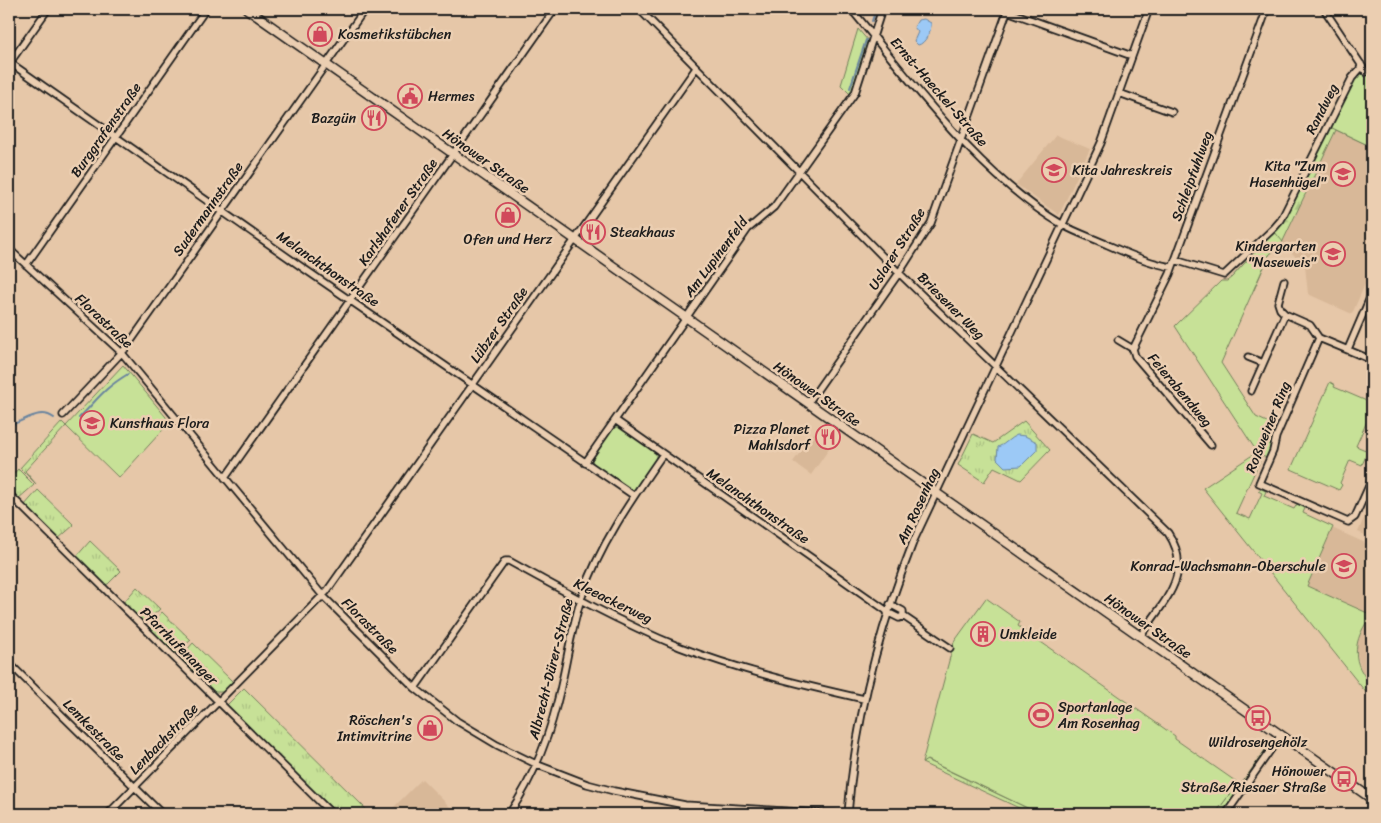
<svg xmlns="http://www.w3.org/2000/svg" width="1381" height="823" font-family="Sriracha,sans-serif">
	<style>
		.built { fill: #d8b898 }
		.grass { fill: url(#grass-tufts); stroke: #727e5a }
		.forest { fill: url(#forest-firs); stroke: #727e5a }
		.green { fill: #c7e197; stroke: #727e5a }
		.water { fill: #9cc9f6; stroke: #69849f }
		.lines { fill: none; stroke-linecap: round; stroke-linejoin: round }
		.stream { stroke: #69849f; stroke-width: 2 }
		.minor-casing { stroke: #1c1c1c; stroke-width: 9 }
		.secondary-casing { stroke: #1c1c1c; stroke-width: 11 }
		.minor { stroke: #ebceb1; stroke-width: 5.5 }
		.secondary { stroke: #ebceb1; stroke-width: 8 }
		.tram { stroke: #1c1c1c; stroke-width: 1 }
		.labels { text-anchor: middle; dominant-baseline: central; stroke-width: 5; stroke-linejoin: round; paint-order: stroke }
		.poi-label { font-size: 14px; fill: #1c1c1c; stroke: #ebceb1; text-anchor: start }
		.street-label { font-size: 14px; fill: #1c1c1c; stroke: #ebceb1 }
	</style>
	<defs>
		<pattern id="grass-tufts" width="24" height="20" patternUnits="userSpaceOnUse" patternTransform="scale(1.25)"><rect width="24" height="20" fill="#c7e197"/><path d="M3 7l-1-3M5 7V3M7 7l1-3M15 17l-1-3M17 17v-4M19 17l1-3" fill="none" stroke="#aac082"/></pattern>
		<pattern id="forest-firs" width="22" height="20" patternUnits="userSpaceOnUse" patternTransform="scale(1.25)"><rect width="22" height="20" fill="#c7e197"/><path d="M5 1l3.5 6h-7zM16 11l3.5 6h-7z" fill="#aac082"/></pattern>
	</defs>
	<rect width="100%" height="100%" fill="#e6c7a8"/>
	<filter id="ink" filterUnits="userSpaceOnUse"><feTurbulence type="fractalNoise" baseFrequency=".02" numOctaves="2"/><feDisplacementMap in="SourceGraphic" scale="10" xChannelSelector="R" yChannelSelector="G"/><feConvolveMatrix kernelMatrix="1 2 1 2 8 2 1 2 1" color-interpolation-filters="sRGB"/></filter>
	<g filter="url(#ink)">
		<!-- built -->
		<path class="built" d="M1336,130l36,17v121l-20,46 -44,-20 -3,-28 -23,-23z
			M1056,135l34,14 -31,66 -43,-31z
			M821,424l17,12 -27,39 -18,-13z
			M1372,499v39l-14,-6z
			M1332,528l40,18v69l-65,-29z
			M1372,615v70l-10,-13 -6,-22 6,-22z
			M422,779l35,35h-70z"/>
		<!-- grass -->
		<path class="grass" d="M1024,421l26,29 -29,30 -27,-13 -10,15 -26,-17 15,-31 20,9z
			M62,422l4,4 -41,45 11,13 -16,-16z
			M18,469l16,16 -16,14 -9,-9v-11z
			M38,490l36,35 -16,14 -34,-33z
			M90,541l31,30 -13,13 -4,1 -28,-28z
			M137,587l23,22 -17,15 -20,-21z
			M162,612l29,28 -17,14 -26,-26z
			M193,643l40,39 -10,10h-10l-34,-33z
			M244,688l127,126h-34l-110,-109z
			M1272,740l-50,74h-7l23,-31h4z
			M926,760l114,54h-8l-110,-51z"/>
		<!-- forest -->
		<path class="forest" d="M1372,73v74l-36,-17 -54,113 -13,12 -15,35 -22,-13 49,-53 73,-145 9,-1z"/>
		<!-- green -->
		<path class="green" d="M858,29l11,13 -17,52h-2l-9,-9z
			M1372,73v74l-42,-20 24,-48 8,-5 3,3z
			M1274,231l9,11 -14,13 -48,108 35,54 13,6 -1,3 6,5 -7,27 -5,-2 -26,57 14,6 12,-26 -4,-2 3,-2 5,2 -2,5 30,13 3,-5 8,4 -2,5 30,14 -26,59 65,29c-13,16 -22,37 -10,57 8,14 10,9 10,28l-169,-212 54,-36 -82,-126 46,-45h6l5,-4z
			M123,365l47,57 -51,56 -53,-52z
			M1330,382l5,3 -1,2 35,15 3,-1v9l-16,36 12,5 -6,14 -12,-5 -10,23 2,2 -3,5 -48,-21z
			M617,427h4l35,27v5l-22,31 -5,-1 -35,-24 -2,-5 21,-32z
			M986,598l34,24 -2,4 157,110v3l63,44 -23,31h-175l-113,-54 -5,3 32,-121z"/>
		<!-- water -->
		<path class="water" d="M924,19l7,4c1,7 -6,21 -13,22l-4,-4 4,-9 -4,-5 4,-7z
			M1017,435l8,1 12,6v8l-16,16 -16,1 -8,-8 1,-12c8,-3 11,-9 19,-12z"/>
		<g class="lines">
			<!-- stream -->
			<path class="stream" d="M872,21l4,-12
				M850,88l16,-48
				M828,126l7,-10
				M79,418c19,-19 24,-29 49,-44
				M9,423l4,1c15,-5 28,-16 41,-6"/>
			<defs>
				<path id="minor" d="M639,9l260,264 269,260c27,40 -5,69 -27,102
					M851,9c62,74 127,166 212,216 14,8 30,13 45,20 20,9 43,19 64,22
					M1324,9l42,63
					M1007,11l125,45
					M9,62l294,206 330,227
					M9,64l39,-55
					M1119,93l53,19
					M9,249l113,104 201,243 92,92 42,33 40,24 41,20 49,19 27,7 71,14 150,9
					M1175,260l49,15 50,-47 7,-8 71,-142 8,-9 1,-5
					M26,265l180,-256
					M1284,281l-6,22 2,6 5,5 25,11 9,13
					M1319,338l-43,99 -3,14 -14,32 89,39 7,-5 17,-38
					M1319,338l53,22
					M1118,340l15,9
					M1133,349l37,-75 97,-265
					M1133,349l2,7 76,89
					M1348,349l24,-56
					M1248,357l15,6
					M1251,391l34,-77
					M808,403l91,-130 32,-50 77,-214
					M63,415l63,-67 239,-339
					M615,420l272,191
					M585,463l163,-234 26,-22 81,-114 27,-84
					M225,478l330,-469
					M9,494l323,320
					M890,604l13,7v5l47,32
					M887,612l12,6 4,-2
					M9,663l153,151
					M415,688l90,-127h4c56,31 112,62 171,86 59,23 122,38 184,52
					M108,814l219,-223 369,-523
					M509,814c23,-34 38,-71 48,-111 9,-34 13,-70 24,-104 18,-53 50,-99 82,-145
					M848,814c7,-95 31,-185 66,-274l187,-397 48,-134
					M1226,814l55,-79"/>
				<path id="secondary" d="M247,9l1125,790"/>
			</defs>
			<!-- minor casing -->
			<use href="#minor" class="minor-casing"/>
			<!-- secondary casing -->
			<use href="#secondary" class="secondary-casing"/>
			<!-- minor -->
			<use href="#minor" class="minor"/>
			<!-- secondary -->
			<use href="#secondary" class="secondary"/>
			<!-- tram -->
			<path class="tram" d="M1372,640v20"/>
		</g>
	</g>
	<!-- icons -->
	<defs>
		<symbol id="shop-ring" viewBox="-11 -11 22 22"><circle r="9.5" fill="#ebceb1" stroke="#d1495b" stroke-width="1.5"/><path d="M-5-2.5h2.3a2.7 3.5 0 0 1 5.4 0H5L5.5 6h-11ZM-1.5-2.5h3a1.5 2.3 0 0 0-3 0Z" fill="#d1495b"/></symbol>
		<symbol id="civic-ring" viewBox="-11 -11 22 22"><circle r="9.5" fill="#ebceb1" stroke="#d1495b" stroke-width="1.5"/><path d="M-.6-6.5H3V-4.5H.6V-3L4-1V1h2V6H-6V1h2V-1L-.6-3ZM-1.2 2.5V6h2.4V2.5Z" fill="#d1495b"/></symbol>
		<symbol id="restaurant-ring" viewBox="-11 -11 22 22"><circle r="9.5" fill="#ebceb1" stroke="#d1495b" stroke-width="1.5"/><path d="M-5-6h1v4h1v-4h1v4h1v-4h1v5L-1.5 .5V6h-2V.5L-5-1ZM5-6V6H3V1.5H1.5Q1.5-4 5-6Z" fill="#d1495b"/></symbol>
		<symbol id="school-ring" viewBox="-11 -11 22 22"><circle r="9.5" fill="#ebceb1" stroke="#d1495b" stroke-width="1.5"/><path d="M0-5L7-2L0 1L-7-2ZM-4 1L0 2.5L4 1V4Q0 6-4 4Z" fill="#d1495b"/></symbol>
		<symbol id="university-ring" viewBox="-11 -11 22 22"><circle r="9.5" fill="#ebceb1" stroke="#d1495b" stroke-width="1.5"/><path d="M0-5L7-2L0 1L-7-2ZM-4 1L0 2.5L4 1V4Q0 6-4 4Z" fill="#d1495b"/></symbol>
		<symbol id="building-ring" viewBox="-11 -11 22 22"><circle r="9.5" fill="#ebceb1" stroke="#d1495b" stroke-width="1.5"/><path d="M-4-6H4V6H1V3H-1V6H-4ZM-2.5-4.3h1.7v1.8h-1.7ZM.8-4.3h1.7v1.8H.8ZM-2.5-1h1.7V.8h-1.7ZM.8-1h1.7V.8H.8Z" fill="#d1495b"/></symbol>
		<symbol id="stadium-ring" viewBox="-11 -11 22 22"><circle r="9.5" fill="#ebceb1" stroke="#d1495b" stroke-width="1.5"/><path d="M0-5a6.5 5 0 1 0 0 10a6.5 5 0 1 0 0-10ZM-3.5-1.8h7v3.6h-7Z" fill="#d1495b"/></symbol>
		<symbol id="bus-ring" viewBox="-11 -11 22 22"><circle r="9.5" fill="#ebceb1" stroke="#d1495b" stroke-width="1.5"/><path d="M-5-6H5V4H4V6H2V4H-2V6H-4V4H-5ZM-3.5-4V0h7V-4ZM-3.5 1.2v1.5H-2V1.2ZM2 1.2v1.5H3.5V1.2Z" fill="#d1495b"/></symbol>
	</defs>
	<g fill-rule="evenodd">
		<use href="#shop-ring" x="306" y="20" width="28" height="28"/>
		<use href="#civic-ring" x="396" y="82" width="28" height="28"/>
		<use href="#restaurant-ring" x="360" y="104" width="28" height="28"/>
		<use href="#school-ring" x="1040" y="156" width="28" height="28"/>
		<use href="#school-ring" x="1329" y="160" width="28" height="28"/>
		<use href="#shop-ring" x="494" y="201" width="28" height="28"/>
		<use href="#restaurant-ring" x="579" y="218" width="28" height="28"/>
		<use href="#school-ring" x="1319" y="240" width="28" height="28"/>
		<use href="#university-ring" x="78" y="409" width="28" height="28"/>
		<use href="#restaurant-ring" x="814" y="423" width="28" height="28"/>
		<use href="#school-ring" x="1330" y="552" width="28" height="28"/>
		<use href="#building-ring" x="969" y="620" width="28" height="28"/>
		<use href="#stadium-ring" x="1027" y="701" width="28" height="28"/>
		<use href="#bus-ring" x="1244" y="704" width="28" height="28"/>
		<use href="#shop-ring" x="416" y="714" width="28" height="28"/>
		<use href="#bus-ring" x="1330" y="765" width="28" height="28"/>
	</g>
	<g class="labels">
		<!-- poi labels -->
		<g class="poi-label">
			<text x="338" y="34">Kosmetikstübchen</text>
			<text x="428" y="96">Hermes</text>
			<text x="356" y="118" text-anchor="end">Bazgün</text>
			<text x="1326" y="166" text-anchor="end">Kita "Zum<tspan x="1326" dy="16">Hasenhügel"</tspan></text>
			<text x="1072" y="170">Kita Jahreskreis</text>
			<text x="610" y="232">Steakhaus</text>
			<text x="508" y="239" text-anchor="middle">Ofen und Herz</text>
			<text x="1316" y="246" text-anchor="end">Kindergarten<tspan x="1316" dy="16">"Naseweis"</tspan></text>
			<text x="110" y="423">Kunsthaus Flora</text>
			<text x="810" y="429" text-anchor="end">Pizza Planet<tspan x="810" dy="16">Mahlsdorf</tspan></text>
			<text x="1326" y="566" text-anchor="end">Konrad-Wachsmann-Oberschule</text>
			<text x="1000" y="634">Umkleide</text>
			<text x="1058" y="707">Sportanlage<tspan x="1058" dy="16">Am Rosenhag</tspan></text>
			<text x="412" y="720" text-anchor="end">Röschen's<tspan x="412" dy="16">Intimvitrine</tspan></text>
			<text x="1258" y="742" text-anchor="middle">Wildrosengehölz</text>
			<text x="1326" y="771" text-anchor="end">Hönower<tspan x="1326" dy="16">Straße/Riesaer Straße</tspan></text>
		</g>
		<!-- street labels -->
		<g class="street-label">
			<text transform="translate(939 92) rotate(49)">Ernst-Haeckel-Straße</text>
			<text transform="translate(1322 109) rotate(-63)">Randweg</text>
			<text transform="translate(106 130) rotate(-55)">Burggrafenstraße</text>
			<text transform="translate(486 161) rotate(35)">Hönower Straße</text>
			<text transform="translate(1192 176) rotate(-70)">Schleipfuhlweg</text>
			<text transform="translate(208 209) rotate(-55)">Sudermannstraße</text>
			<text transform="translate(398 212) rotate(-55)">Karlshafener Straße</text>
			<text transform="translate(897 249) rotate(-58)">Uslarer Straße</text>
			<text transform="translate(716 257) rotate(-53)">Am Lupinenfeld</text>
			<text transform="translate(328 269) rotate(35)">Melanchthonstraße</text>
			<text transform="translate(951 306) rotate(45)">Briesener Weg</text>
			<text transform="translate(104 321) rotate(43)">Florastraße</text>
			<text transform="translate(499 325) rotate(-55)">Lübzer Straße</text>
			<text transform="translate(1180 390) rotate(50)">Feierabendweg</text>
			<text transform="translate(817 394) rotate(35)">Hönower Straße</text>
			<text transform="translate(1268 427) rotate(-68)">Roßweiner Ring</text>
			<text transform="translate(758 506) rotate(35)">Melanchthonstraße</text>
			<text transform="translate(918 506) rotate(-65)">Am Rosenhag</text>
			<text transform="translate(613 601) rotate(26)">Kleeackerweg</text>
			<text transform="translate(370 626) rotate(45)">Florastraße</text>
			<text transform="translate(1148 626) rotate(35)">Hönower Straße</text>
			<text transform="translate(179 646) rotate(45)">Pfarrhufenanger</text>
			<text transform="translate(551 669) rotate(-76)">Albrecht-Dürer-Straße</text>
			<text transform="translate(94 730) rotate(45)">Lemkestraße</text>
			<text transform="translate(164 739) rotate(-46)">Lenbachstraße</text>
		</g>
	</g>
	<!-- margin -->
	<rect width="1381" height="823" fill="none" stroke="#ebceb1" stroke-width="30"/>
	<rect x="15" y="15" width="1351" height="793" fill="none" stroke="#1c1c1c" stroke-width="2" filter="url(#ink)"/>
</svg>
